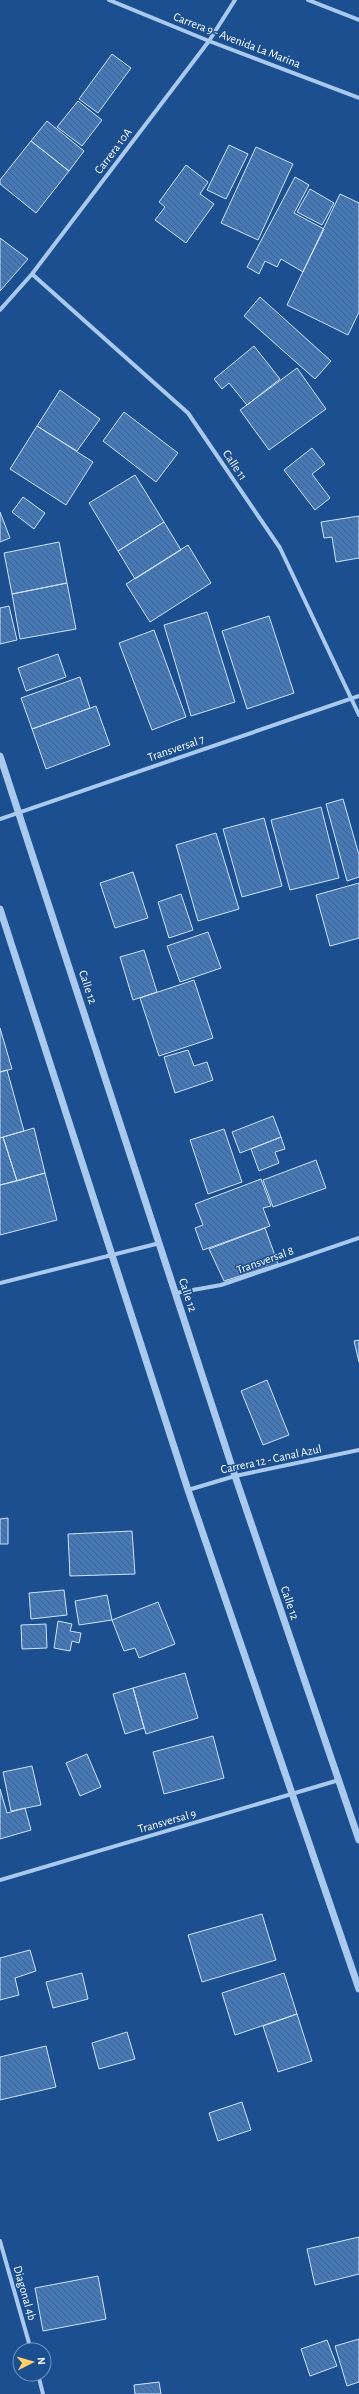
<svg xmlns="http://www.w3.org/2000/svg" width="359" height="2394" font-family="'Alegreya Sans',sans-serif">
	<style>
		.building { fill: url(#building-back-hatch); stroke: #cfe3fa }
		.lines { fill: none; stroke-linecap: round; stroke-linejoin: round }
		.minor { stroke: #a9c9ee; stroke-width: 4 }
		.tertiary { stroke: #a9c9ee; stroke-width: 7 }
		.labels { text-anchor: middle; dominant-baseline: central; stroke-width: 3; stroke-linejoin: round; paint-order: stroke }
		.street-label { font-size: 12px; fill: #fff; stroke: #1b4f8f }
	</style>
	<defs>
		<pattern id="building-back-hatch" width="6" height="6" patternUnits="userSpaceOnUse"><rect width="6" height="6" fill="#4478b7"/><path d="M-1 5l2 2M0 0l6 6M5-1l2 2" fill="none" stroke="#486282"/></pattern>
	</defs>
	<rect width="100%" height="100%" fill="#1b4f8f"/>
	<!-- building -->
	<path class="building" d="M112,54l19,14 -33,45 -19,-14z
		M78,101l24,19 -20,26 -25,-19z
		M47,121l37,30 -15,20 -38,-30z
		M31,141l38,30 -33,42 -36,-29v-4z
		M229,145l19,9 -22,45 -19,-9z
		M256,147l37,17 -35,76 -37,-17z
		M186,165l22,17 -8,12 14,10 -28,39 -31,-23 10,-13 -6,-5z
		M295,177l14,8 -15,28 30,16 -21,43 -22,-13 -4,8 -12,-6 -6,13 -12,-7z
		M310,189l24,14 -12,22 -25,-13z
		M340,194l19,9v109l-11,23 -61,-30z
		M0,238l28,21 -28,32z
		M260,297l71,64 -16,18 -71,-63z
		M254,346l26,33 -33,26 -18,-22 -7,6 -8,-10z
		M297,368l29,41 -57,41 -29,-40z
		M60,390l40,29 -23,32 -40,-25z
		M124,412l54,41 -22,29 -53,-41z
		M37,426l56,36 -27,43 -56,-36z
		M312,448l13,16 -13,10 18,24 -15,12 -31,-40z
		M135,475l29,47 -46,29 -29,-48z
		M23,497l22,16 -11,16 -22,-17z
		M0,512l10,26 -10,4z
		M359,516v42l-23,4 -4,-25 -8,1 -3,-16z
		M164,522l17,28 -46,29 -17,-28z
		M59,542l8,41 -55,11 -8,-41z
		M188,545l23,38 -61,39 -24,-38z
		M67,583l9,46 -56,10 -8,-45z
		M9,606l8,34 -17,4v-36z
		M207,612l28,90 -44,14 -27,-91z
		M269,616l25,77 -47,16 -25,-78z
		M154,630l32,87 -34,13 -33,-87z
		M58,654l8,23 -40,14 -8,-23z
		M80,677l10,31 -58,21 -11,-31z
		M96,706l14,39 -64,24 -14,-40z
		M343,799l16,56v22l-12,4 -21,-77z
		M321,807l18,71 -49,12 -19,-70z
		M264,818l18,68 -40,11 -19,-68z
		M216,833l23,76 -41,12 -22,-76z
		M133,872l15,46 -33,10 -15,-45z
		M359,883v55l-29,8 -14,-51z
		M181,894l12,36 -24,8 -11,-36z
		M208,932l13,36 -41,14 -13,-36z
		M144,950l13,42 -24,8 -13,-43z
		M194,980l19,58 -54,18 -19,-58z
		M0,1028l12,41 -12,3z
		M188,1050l6,16 13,-4 6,18 -38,13 -11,-36z
		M7,1070l17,61 -24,7v-66z
		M273,1116l8,21 -41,16 -8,-21z
		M34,1128l11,45 -28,8 -14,-44z
		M224,1129l18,53 -34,12 -18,-54z
		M3,1137l14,44 -17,4v-47z
		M281,1137l4,12 -10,3 4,11 -20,8 -8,-22z
		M316,1160l10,28 -53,19 -10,-27z
		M45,1173l12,47 -57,15v-50z
		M261,1179l10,27 -8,2 7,18 -67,24 -8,-22 8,-3 -8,-21z
		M265,1228l13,36 -54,17 -15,-32z
		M359,1340v22l-5,-21z
		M267,1380l22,55 -26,10 -22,-54z
		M8,1518v26h-8v-25z
		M132,1531l3,43 -65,2 -2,-42z
		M64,1590l3,25 -36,4 -2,-26z
		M107,1595l5,25 -33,5 -4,-24z
		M158,1602l17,42 -36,14 -4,-10 -11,3 -12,-31z
		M58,1621l14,3 -2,7 11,2 -2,10 -7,-2 -2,10 -16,-3z
		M46,1624l1,24 -25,1 -1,-24z
		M185,1673l13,45 -52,16 -13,-46z
		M133,1688l11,40 -19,6 -12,-40z
		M213,1736l11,42 -60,16 -11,-42z
		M87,1754l14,33 -21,9 -14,-33z
		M32,1766l9,39 -30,6 -8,-39z
		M0,1789l7,24 18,-5 6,22 -31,9z
		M262,1914l14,46 -74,22 -14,-47z
		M30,1950l6,21 -21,7 4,17 -19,5v-42z
		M82,1973l6,26 -35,9 -7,-26z
		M284,1973l13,41 -62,21 -13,-42z
		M297,2014l15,47 -34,11 -15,-46z
		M127,2032l8,27 -36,10 -7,-26z
		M46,2046l10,41 -56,13v-43z
		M242,2102l9,28 -33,11 -9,-28z
		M359,2237v37l-44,11 -8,-36z
		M98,2276l8,43 -63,12 -8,-43z
		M359,2339v43l-12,4 -12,-40z
		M327,2340l10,26 -27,10 -9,-27z
		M159,2382l2,12h-26l-1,-9z"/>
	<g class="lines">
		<!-- minor -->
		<path class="minor" d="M109,0l100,41 150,57
			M308,0l51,20
			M32,274l156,139 92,135 79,167
			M0,310l32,-36 177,-233 26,-41
			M0,819l359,-123
			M0,1283l160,-40
			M176,1293l45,-8 138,-47
			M188,1490l47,-14 124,-26
			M0,1880l339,-100
			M0,2241l31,109
			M38,2374l5,20"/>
		<!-- tertiary -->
		<path class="tertiary" d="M0,756l235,720 124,364
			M0,909l188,581 171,499"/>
	</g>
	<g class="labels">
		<!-- street labels -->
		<g class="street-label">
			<text transform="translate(237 40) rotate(21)">Carrera 9 - Avenida La Marina</text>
			<text transform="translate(113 151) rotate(-53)">Carrera 10A</text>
			<text transform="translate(235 465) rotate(56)">Calle 11</text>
			<text transform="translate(176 748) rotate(-19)">Transversal 7</text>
			<text transform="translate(88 987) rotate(72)">Calle 12</text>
			<text transform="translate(265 1260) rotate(-20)">Transversal 8</text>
			<text transform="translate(188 1295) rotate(72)">Calle 12</text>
			<text transform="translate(271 1459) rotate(-12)">Carrera 12 - Canal Azul</text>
			<text transform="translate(290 1603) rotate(71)">Calle 12</text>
			<text transform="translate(167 1821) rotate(-16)">Transversal 9</text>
			<text transform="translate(25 2293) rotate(74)">Diagonal 4b</text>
		</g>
	</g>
	<!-- north arrow -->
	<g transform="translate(32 2362) rotate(84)"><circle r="19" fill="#1b4f8f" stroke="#7695bc"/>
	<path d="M0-3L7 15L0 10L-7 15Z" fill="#ffd166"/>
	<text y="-6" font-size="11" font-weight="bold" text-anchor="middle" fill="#ffffff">N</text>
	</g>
</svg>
